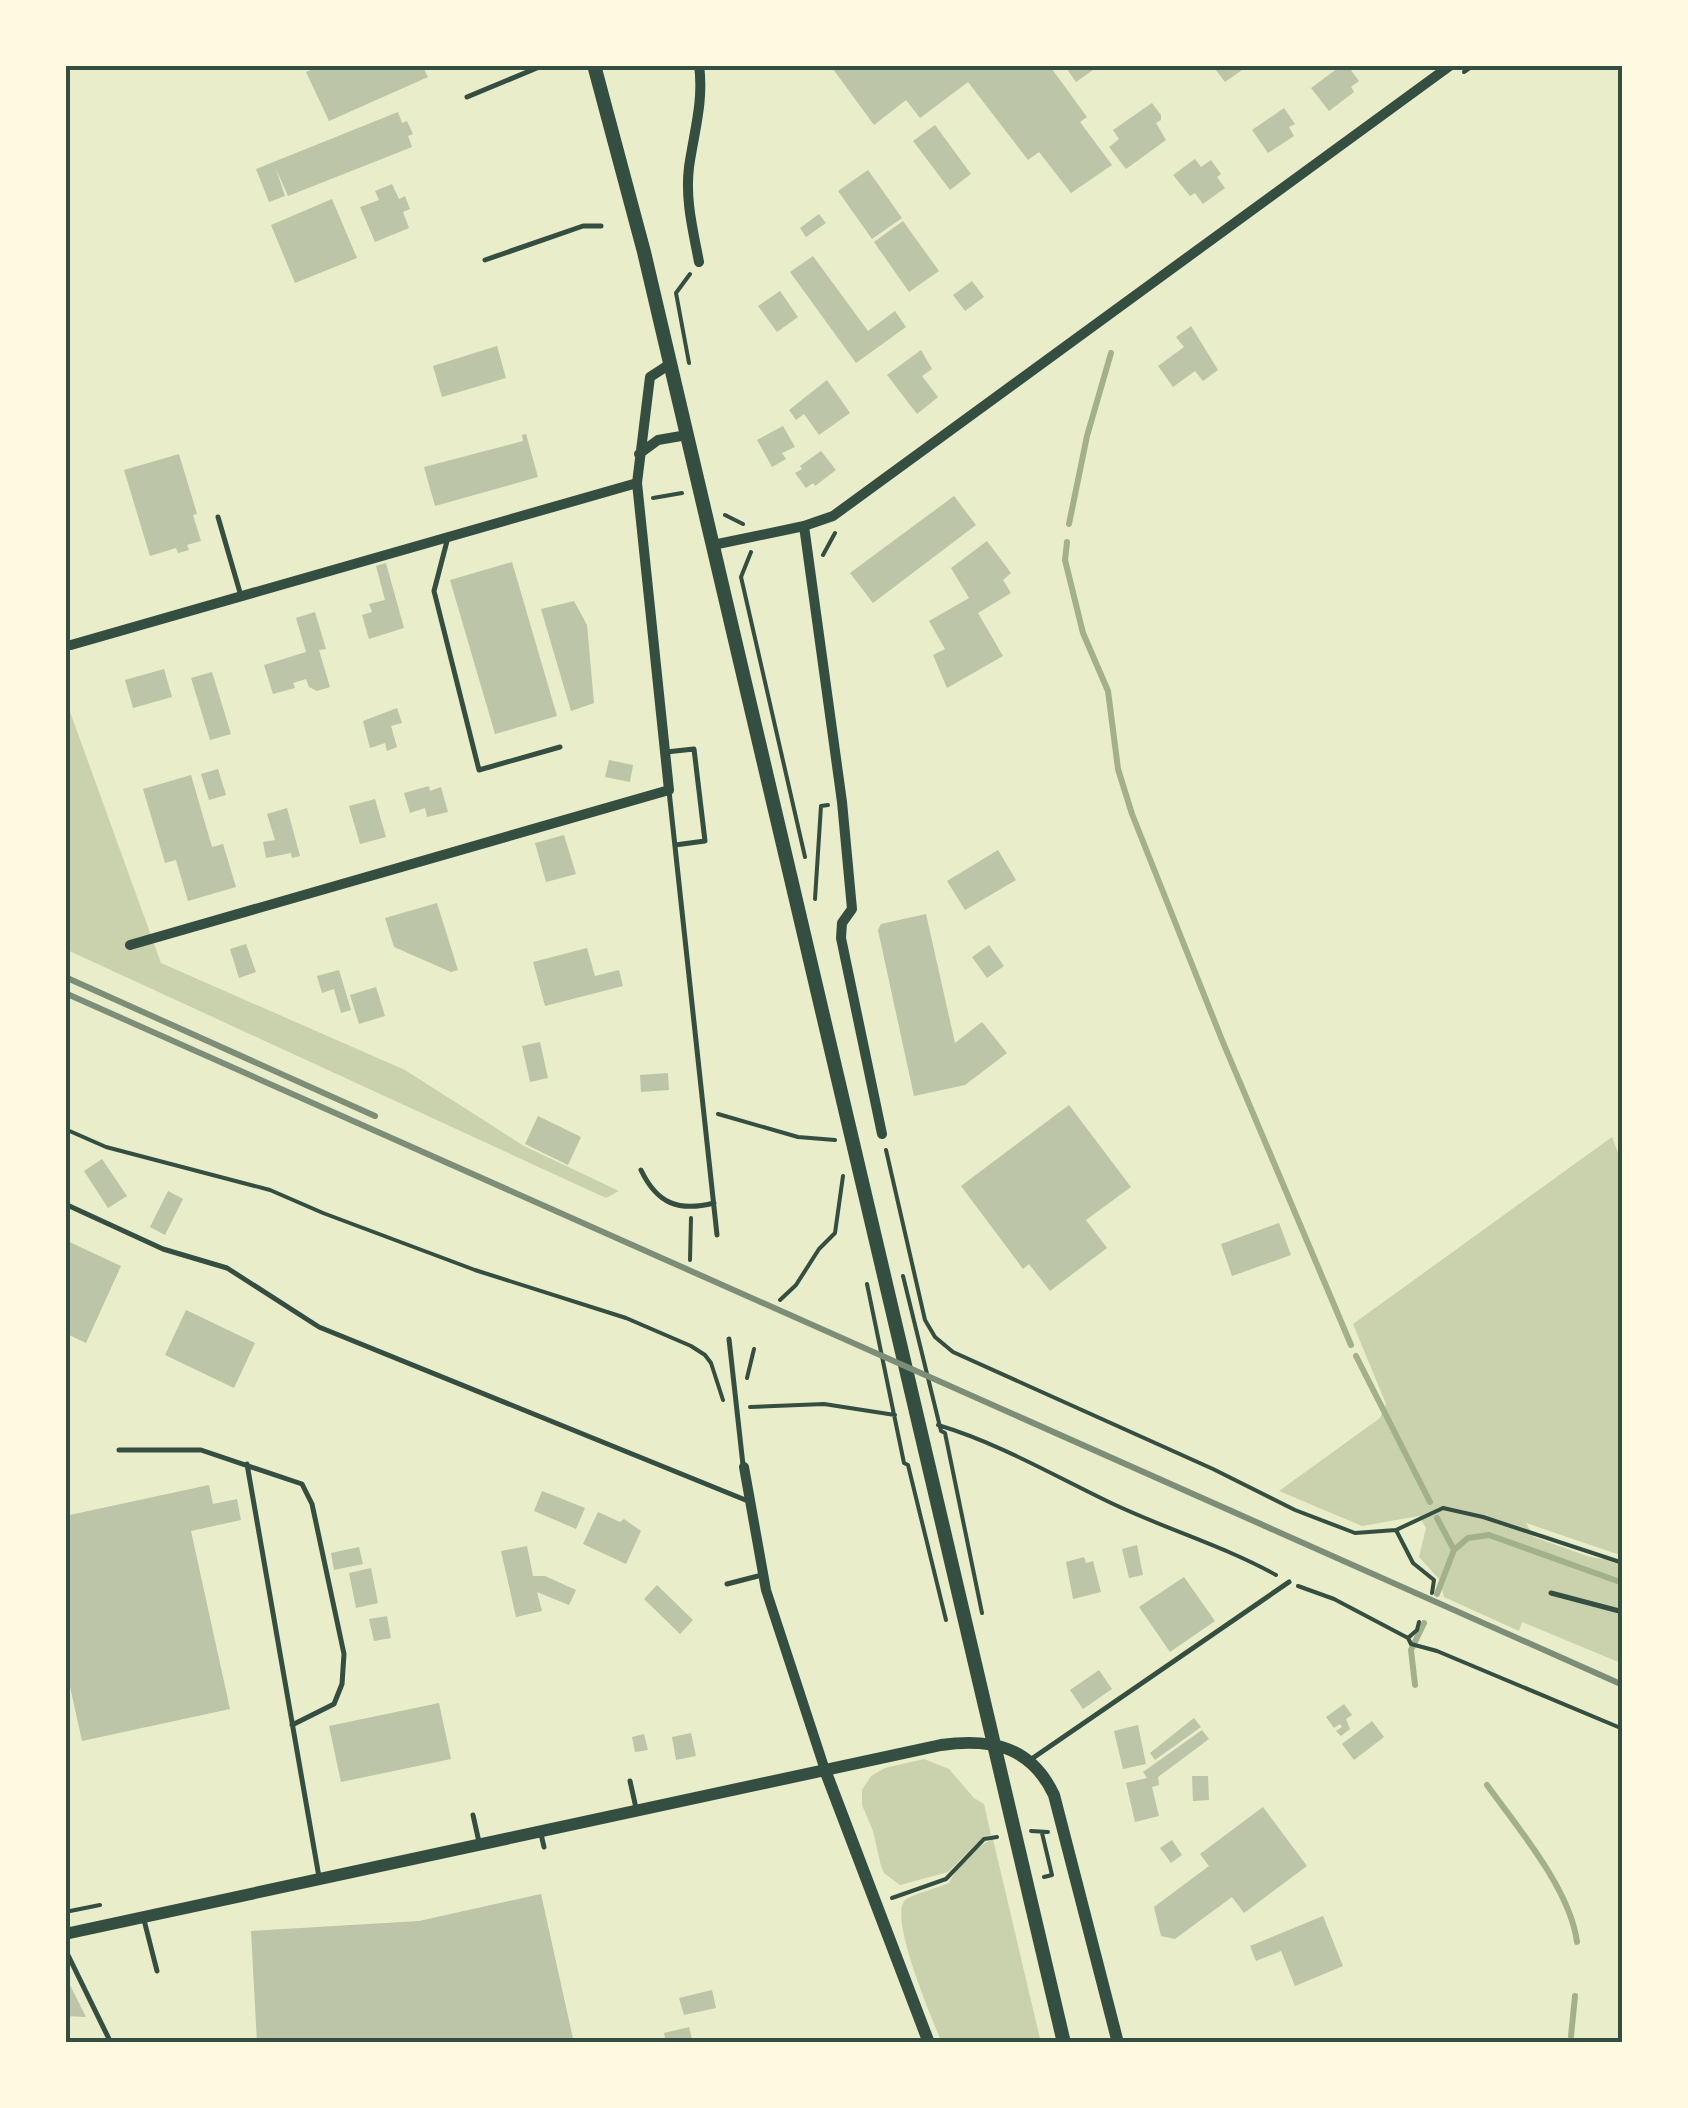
<svg xmlns="http://www.w3.org/2000/svg" width="1688" height="2108" font-family="Quicksand,sans-serif">
	<style>
		.green { fill: #cad2ad }
		.lines { fill: none; stroke-linecap: round; stroke-linejoin: round }
		.stream { stroke: #a3b18a; stroke-width: 6 }
		.building { fill: #bcc5a7 }
		.path { stroke: #344e41; stroke-width: 4 }
		.service { stroke: #344e41; stroke-width: 5 }
		.minor { stroke: #344e41; stroke-width: 10 }
		.tertiary { stroke: #344e41; stroke-width: 12 }
		.secondary { stroke: #344e41; stroke-width: 14 }
		.rail { stroke: #7c8e77; stroke-width: 6 }
		.neatline { fill: none; stroke: #344e41; stroke-width: 4 }
	</style>
	<rect width="100%" height="100%" fill="#e9edc9"/>
	<!-- green -->
	<path class="green" d="M65,698l96,265 244,107 119,76 95,45 -13,7 -541,-249z
		M1612,1137l11,29v390l-97,-33 8,14 56,20 33,5v102l-101,-42 -3,9 -75,-34 -5,-18 -20,-22 7,-29 -7,-12 -57,10 -83,-35 101,-73 6,-14 -33,-80z
		M924,1759l25,10 25,29 10,6 7,31 -8,2 -35,35 -48,13 -16,-12 -3,-7 -8,-35 -11,-26v-15l9,-14 14,-8z
		M993,1839l48,204h-99c-9,-22 -54,-126 -37,-143 6,-5 35,-13 44,-17 8,-16 27,-37 44,-44z"/>
	<g class="lines">
		<!-- stream -->
		<path class="stream" d="M1069,524l18,-88 24,-83
			M1067,542l-2,18 18,73 25,58 10,78 14,45 90,226 129,305
			M1356,1356l74,146
			M1454,1550l14,-12 21,-3 134,48
			M1437,1594l17,-44 -17,-32
			M1415,1685l-4,-35 13,-27
			M1487,1785c31,43 83,104 90,157
			M1571,2036l4,-40"/>
	</g>
	<!-- building -->
	<path class="building" d="M322,65h100l6,12 -99,44 -23,-49z
		M830,65h219l38,52 -7,5 32,43 -41,28 -32,-41 -11,8 -60,-78 -48,36 -14,-18 -32,25z
		M1064,65h36l-24,17z
		M1212,65h37l-24,17z
		M1342,65h5l12,16 -8,6 3,5 -25,19 -18,-23z
		M1152,103l9,12v5l-5,3 10,17 -40,29 -17,-22 10,-8 -6,-9z
		M1284,108l11,16 -6,3 5,9 -26,17 -16,-23z
		M398,112l4,11 5,-2 6,13 -5,2 4,11 -124,49 -12,-27 9,27 -16,6 -13,-33z
		M935,125l36,49 -21,16 -37,-49z
		M1195,159l6,8 10,-7 10,14 -4,3 8,11 -22,16 -8,-11 -5,3 -17,-21z
		M868,170l34,48 -30,21 -34,-48z
		M392,184l7,15 6,-3 5,13 -7,3 6,16 -34,14 -15,-35 19,-7 -4,-9z
		M332,199l25,59 -62,25 -24,-58z
		M819,214l7,9 -20,14 -6,-9z
		M903,221l36,50 -30,21 -35,-50z
		M813,256l55,75 27,-20 11,16 -50,36 -66,-91z
		M972,281l12,16 -19,14 -12,-16z
		M780,291l18,26 -21,15 -19,-26z
		M1191,326l27,44 -15,11 -8,-10 -22,16 -15,-21 26,-19 -8,-10z
		M497,346l9,32 -64,19 -9,-31z
		M921,350l11,19 -10,7 16,21 -21,17 -30,-39z
		M827,380l23,33 -31,22 -15,-21 -8,6 -7,-10z
		M783,426l12,21 -13,6 4,6 -14,8 -15,-27z
		M526,434l12,43 -103,29 -11,-39 99,-26 -1,-6z
		M821,451l15,19 -21,16 -2,-3 -7,5 -11,-15 7,-4 -2,-3z
		M179,454l18,60 -4,1 8,26 -14,4 2,5 -11,3 -2,-5 -26,8 -26,-86z
		M954,496l22,29 -103,78 -23,-30z
		M987,541l24,32 -8,7 8,13 -33,20 25,43 -56,32 -14,-33 12,-6 -16,-28 40,-23 -18,-30z
		M512,562l45,154 -62,18 -45,-154z
		M386,563l18,65 -35,11 -7,-24 10,-3 -3,-8 16,-4 -9,-34z
		M574,601l13,24 7,78 -23,8 -30,-102z
		M315,612l11,37 -7,1 11,37 -13,4 -8,-4 -3,-8 -13,4 2,5 -22,6 -9,-29 42,-13 -10,-34z
		M164,669l8,28 -39,11 -8,-28z
		M212,672l19,62 -21,6 -19,-62z
		M397,708l5,15 -11,3 6,21 -10,4 -2,-8 -15,5 -7,-27z
		M609,760l24,5 -3,17 -25,-5z
		M218,769l8,26 -17,5 -8,-26z
		M191,775l21,72 11,-3 13,43 -48,14 -12,-41 -11,3 -22,-74z
		M429,786l1,5 11,-4 7,25 -21,5 -2,-9 -15,5 -6,-20z
		M375,799l11,38 -26,7 -11,-38z
		M287,808l13,48 -8,2 -1,-5 -25,5 -3,-16 12,-2 -8,-26z
		M564,835l12,39 -30,8 -11,-39z
		M998,850l18,30 -51,30 -18,-29z
		M437,903l21,67 -7,2 -57,-25 -9,-29z
		M926,914l29,129 27,-21 25,31 -42,32 -51,11 -36,-166 3,-6z
		M246,944l10,28 -17,6 -9,-29z
		M989,945l15,21 -17,12 -15,-21z
		M587,948l8,28 24,-6 4,16 -78,20 -12,-44z
		M339,970l12,40 -10,3 -7,-24 -12,4 -5,-17z
		M376,987l9,29 -26,8 -9,-29z
		M540,1042l8,36 -18,4 -8,-36z
		M668,1073l1,17 -28,2 -1,-17z
		M1069,1105l62,82 -45,33 21,28 -57,43 -21,-27 -6,5 -62,-83z
		M538,1116l43,21 -13,28 -43,-21z
		M102,1159l25,37 -19,12 -24,-37z
		M168,1191l15,8 -18,36 -15,-8z
		M1279,1223l12,32 -59,21 -11,-32z
		M65,1240l56,26 -35,77 -21,-10z
		M186,1310l69,33 -21,45 -69,-33z
		M209,1485l4,19 24,-5 4,21 -50,11 39,178 -148,32 -17,-77v-148z
		M542,1491l43,17 -9,21 -42,-18z
		M598,1512l22,10 4,-3 17,12 -15,33 -43,-20z
		M1137,1545l6,30 -14,3 -7,-29z
		M527,1546l6,30h12l31,14 -7,15 -32,-13 5,19 -26,6 -15,-66z
		M359,1547l4,17 -29,6 -3,-17z
		M1084,1557l2,6 7,-2 8,31 -28,7 -7,-37z
		M371,1568l7,35 -22,5 -7,-35z
		M1184,1577l31,44 -45,31 -31,-45z
		M657,1585l36,35 -13,14 -36,-35z
		M387,1616l4,22 -17,3 -5,-22z
		M1099,1670l13,19 -29,20 -13,-19z
		M439,1703l12,56 -110,23 -12,-56z
		M1344,1704l8,11 -6,4 4,10 -9,7 -5,-5 6,-4 -2,-3 -6,4 -8,-11z
		M1194,1718l7,9 -46,33 -5,-7z
		M1372,1721l12,16 -30,23 -12,-16z
		M1138,1725l8,39 -23,5 -9,-38z
		M1202,1730l7,9 -51,38 1,8 -7,2 7,29 -24,6 -9,-39 21,-5 -4,-6z
		M691,1733l5,23 -20,4 -4,-23z
		M644,1734l4,16 -13,2 -3,-15z
		M1192,1776h16l1,24 -16,1z
		M1263,1807l44,59 -63,47 -12,-16 -57,42 -14,-3 -7,-29 55,-41 -9,-12z
		M1172,1840l10,15 -11,8 -11,-15z
		M541,1894l33,149h-317l-6,-112 168,-10z
		M1323,1916l20,50 -48,20 -14,-35 -25,10 -6,-15z
		M65,1975l21,42 -21,-1z
		M712,1990l4,18 -32,7 -5,-17z
		M689,2027l4,16h-27l-2,-10z"/>
	<g class="lines">
		<!-- path -->
		<path class="path" d="M1464,72l10,-7
			M689,363l-13,-70 14,-19
			M653,498l29,-5
			M725,515l18,9
			M751,552l-10,25 64,280
			M823,555l12,-22
			M815,899l6,-93 7,-1
			M718,1114l80,23 37,3
			M65,1129l41,18 164,43 53,23 152,57 151,48 65,28 14,9 6,8 12,37
			M886,1150l39,170 10,17 18,15 260,117 82,41 60,23 41,-3 47,-22 40,9 140,46
			M690,1260l1,-42
			M903,1276l38,155 4,2 37,180
			M867,1284l37,179 4,2 38,155
			M780,1300l16,-15 23,-36 16,-16 8,-57
			M747,1378l7,-29
			M750,1407l74,-3 71,11
			M938,1425c60,18 113,49 169,76 55,27 115,44 169,74
			M1396,1530l17,33 21,17 -2,13
			M1298,1586l36,13 74,39
			M1419,1622l-2,8 -9,8 3,6 26,7 186,78
			M1031,1831l17,1
			M1042,1833l10,42 -8,2
			M892,1898l54,-19 38,-40 13,-2
			M65,1912l35,-7"/>
		<!-- service -->
		<path class="service" d="M467,97l77,-32
			M485,260l98,-34h18
			M218,517l23,79
			M447,541l-13,50 45,179 81,-23
			M666,752l28,-3 11,92 -30,4
			M669,791l48,444
			M641,1170c16,34 38,42 73,33
			M65,1204l98,45 64,19 92,59 429,174
			M729,1339l14,126
			M119,1450h82l101,34 10,20 32,150 -2,30 -8,20 -42,21
			M247,1464l72,413
			M727,1584l35,-9
			M1551,1593l72,19
			M1030,1760l259,-178
			M630,1781l6,27
			M473,1815l6,27
			M541,1834l3,13
			M144,1920l13,51
			M65,1949l46,94"/>
		<!-- minor -->
		<path class="minor" d="M699,65c5,36 -5,67 -10,102 -4,33 4,63 10,95
			M639,454l19,-14 29,-5
			M804,526l38,276 10,107 -10,14 -1,15 41,196
			M713,545l91,-19 29,-10 618,-451
			M71,645l566,-162
			M130,945l539,-155 -32,-307 13,-106 20,-13
			M744,1467l22,123 59,180"/>
		<!-- tertiary -->
		<path class="tertiary" d="M825,1770l104,273
			M65,1934l876,-189c50,-7 90,1 113,50l64,248"/>
		<!-- secondary -->
		<path class="secondary" d="M594,65l50,187 420,1791"/>
		<!-- rail -->
		<path class="rail" d="M65,977l310,139
			M65,993l1558,692"/>
	</g>
	<!-- border -->
	<rect width="1688" height="2108" fill="none" stroke="#fefae0" stroke-width="135"/>
	<rect x="68" y="68" width="1552" height="1972" class="neatline"/>
</svg>
